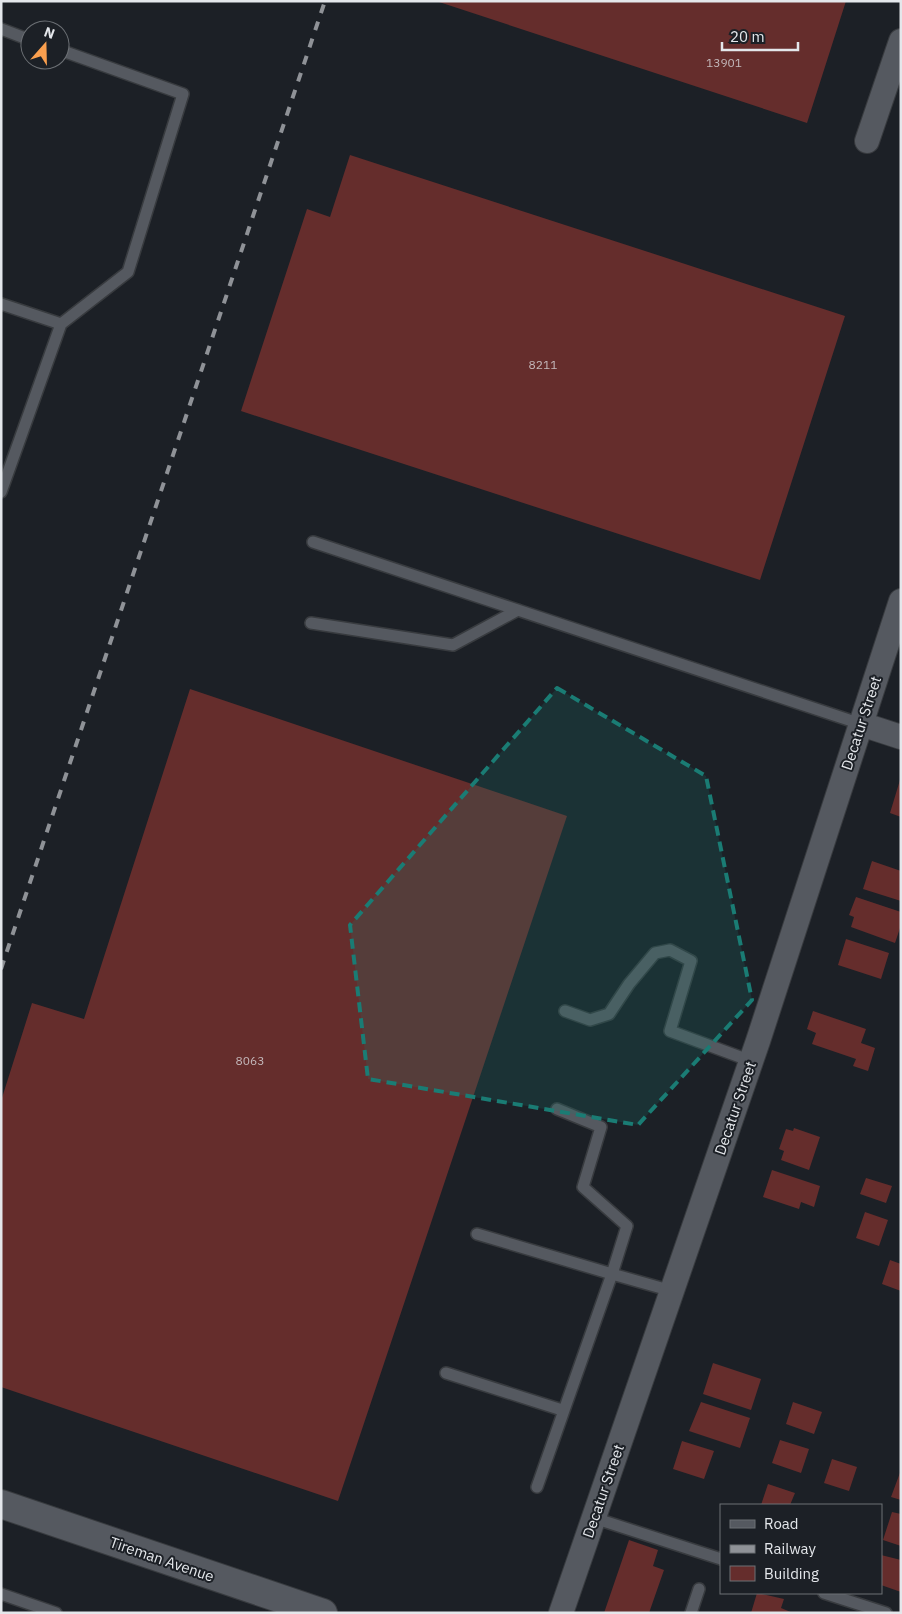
<svg xmlns="http://www.w3.org/2000/svg" width="902" height="1614" font-family="'IBM Plex Sans',sans-serif">
	<style>
		.building { fill: #652d2c }
		.lines { fill: none; stroke-linecap: round; stroke-linejoin: round }
		.lane-casing { stroke: #383b3f; stroke-width: 14 }
		.street-casing { stroke: #383b3f; stroke-width: 26 }
		.secondary-casing { stroke: #383b3f; stroke-width: 30 }
		.lane { stroke: #555960; stroke-width: 11 }
		.street { stroke: #555960; stroke-width: 24 }
		.secondary { stroke: #555960; stroke-width: 28 }
		.rail { stroke: #8f9297; stroke-width: 4; stroke-dasharray: 9 9; stroke-linecap: butt }
		.marked { fill: #1a7c74; fill-opacity: 0.2; stroke: #1a7c74; stroke-width: 4; stroke-dasharray: 10 6; stroke-linejoin: round }
		.labels { text-anchor: middle; dominant-baseline: central; stroke-width: 4; stroke-linejoin: round; paint-order: stroke }
		.number-label { font-size: 12px; fill: #c4b8bb }
		.street-label { font-size: 15px; fill: #e4e7eb; stroke: #1c2026 }
	</style>
	<rect width="100%" height="100%" fill="#1c2026"/>
	<!-- building -->
	<path class="building" d="M436,1h410l-39,122z
		M350,155l495,161 -85,264 -519,-169 66,-202 23,8z
		M190,689l377,127 -229,685 -337,-114v-286l31,-98 52,16z
		M900,780h1v37l-11,-4z
		M872,861l29,10v30l-38,-12z
		M856,897l45,15v13l-6,18 -44,-16 3,-10 -5,-2z
		M846,939l43,14 -8,26 -43,-14z
		M813,1011l53,18 -5,14 14,5 -7,23 -15,-5 3,-7 -44,-15 4,-11 -9,-4z
		M794,1128l26,9 -11,33 -28,-10 3,-9 -5,-2 7,-20 7,2z
		M772,1170l48,16 -6,21 -13,-5 -2,7 -36,-12z
		M866,1178l26,8 -6,17 -26,-9z
		M865,1212l23,8 -9,26 -23,-8z
		M890,1260l11,4v27l-19,-7z
		M713,1363l48,16 -10,31 -48,-16z
		M701,1402l49,16 -10,30 -51,-17z
		M793,1402l29,10 -8,22 -28,-10z
		M780,1440l29,9 -8,24 -29,-10z
		M682,1441l32,10 -10,28 -31,-10z
		M832,1459l25,8 -8,24 -25,-8z
		M901,1470v30l-10,-3z
		M768,1484l27,9 -5,12h-29z
		M892,1512l9,2v32l-18,-6z
		M629,1540l29,10 -5,16 11,4 -15,43h-45z
		M881,1555l20,5v32l-20,-7z
		M757,1593l27,6 -3,9 12,5h-42z"/>
	<g class="lines">
		<defs>
			<path id="lane" d="M1,29l29,11
				M60,50l123,44 -55,178 -67,52
				M1,304l60,20 -60,168
				M313,542l548,182
				M311,623l142,22 65,-35
				M565,1011l25,9 19,-6 20,-30 26,-31 15,-3 21,11 -21,70 81,30
				M477,1234l135,40 15,-48 -44,-39 18,-60 -44,-18
				M446,1373l116,37
				M537,1487l75,-213 60,17
				M594,1518l127,41
				M824,1593l62,20
				M1,1594l55,19
				M691,1613l8,-24"/>
			<path id="street" d="M867,141l34,-100
				M861,724l40,13
				M561,1613l197,-572 143,-440"/>
			<path id="secondary" d="M1,1504l322,109"/>
		</defs>
		<!-- lane casing -->
		<use href="#lane" class="lane-casing"/>
		<!-- street casing -->
		<use href="#street" class="street-casing"/>
		<!-- secondary casing -->
		<use href="#secondary" class="secondary-casing"/>
		<!-- lane -->
		<use href="#lane" class="lane"/>
		<!-- street -->
		<use href="#street" class="street"/>
		<!-- secondary -->
		<use href="#secondary" class="secondary"/>
		<!-- rail -->
		<path class="rail" d="M1,969l324,-968"/>
	</g>
	<!-- marked area -->
	<path class="marked" d="M557,688l149,88 46,224 -114,125 -270,-46 -18,-154z"/>
	<g class="labels">
		<!-- number labels -->
		<g class="number-label">
			<text x="724" y="62">13901</text>
			<text x="543" y="364">8211</text>
			<text x="250" y="1060">8063</text>
		</g>
		<!-- street labels -->
		<g class="street-label">
			<text transform="translate(861 723) rotate(-72)">Decatur Street</text>
			<text transform="translate(735 1108) rotate(-71)">Decatur Street</text>
			<text transform="translate(603 1491) rotate(-71)">Decatur Street</text>
			<text transform="translate(162 1559) rotate(19)">Tireman Avenue</text>
		</g>
	</g>
	<!-- border -->
	<rect width="902" height="1614" fill="none" stroke="#e4e7eb" stroke-width="5"/>
	<!-- legend -->
	<rect x="720" y="1504" width="162" height="90" fill="#1c2026" stroke="#6c7075"/>
	<rect x="730" y="1520" width="25" height="8" fill="#555960" stroke="#6c7075"/>
	<text x="764" y="1529" font-size="15" fill="#e4e7eb">Road</text>
	<rect x="730" y="1545" width="25" height="8" fill="#8f9297" stroke="#6c7075"/>
	<text x="764" y="1554" font-size="15" fill="#e4e7eb">Railway</text>
	<rect x="730" y="1566" width="25" height="15" fill="#652d2c" stroke="#6c7075"/>
	<text x="764" y="1579" font-size="15" fill="#e4e7eb">Building</text>
	<!-- north arrow -->
	<g transform="translate(45 45) rotate(20)"><circle r="24" fill="#1c2026" stroke="#6c7075"/>
	<path d="M0-4L9 19L0 12L-9 19Z" fill="#fa9f4e"/>
	<text y="-8" font-size="14" font-weight="bold" text-anchor="middle" fill="#e4e7eb">N</text>
	</g>
	<!-- scale -->
	<path d="M722 42v8h76v-8" fill="none" stroke="#e4e7eb" stroke-width="2.5"/>
	<text x="730" y="42" font-size="15" fill="#e4e7eb" stroke="#1c2026" stroke-width="4" paint-order="stroke">20 m</text>
</svg>
